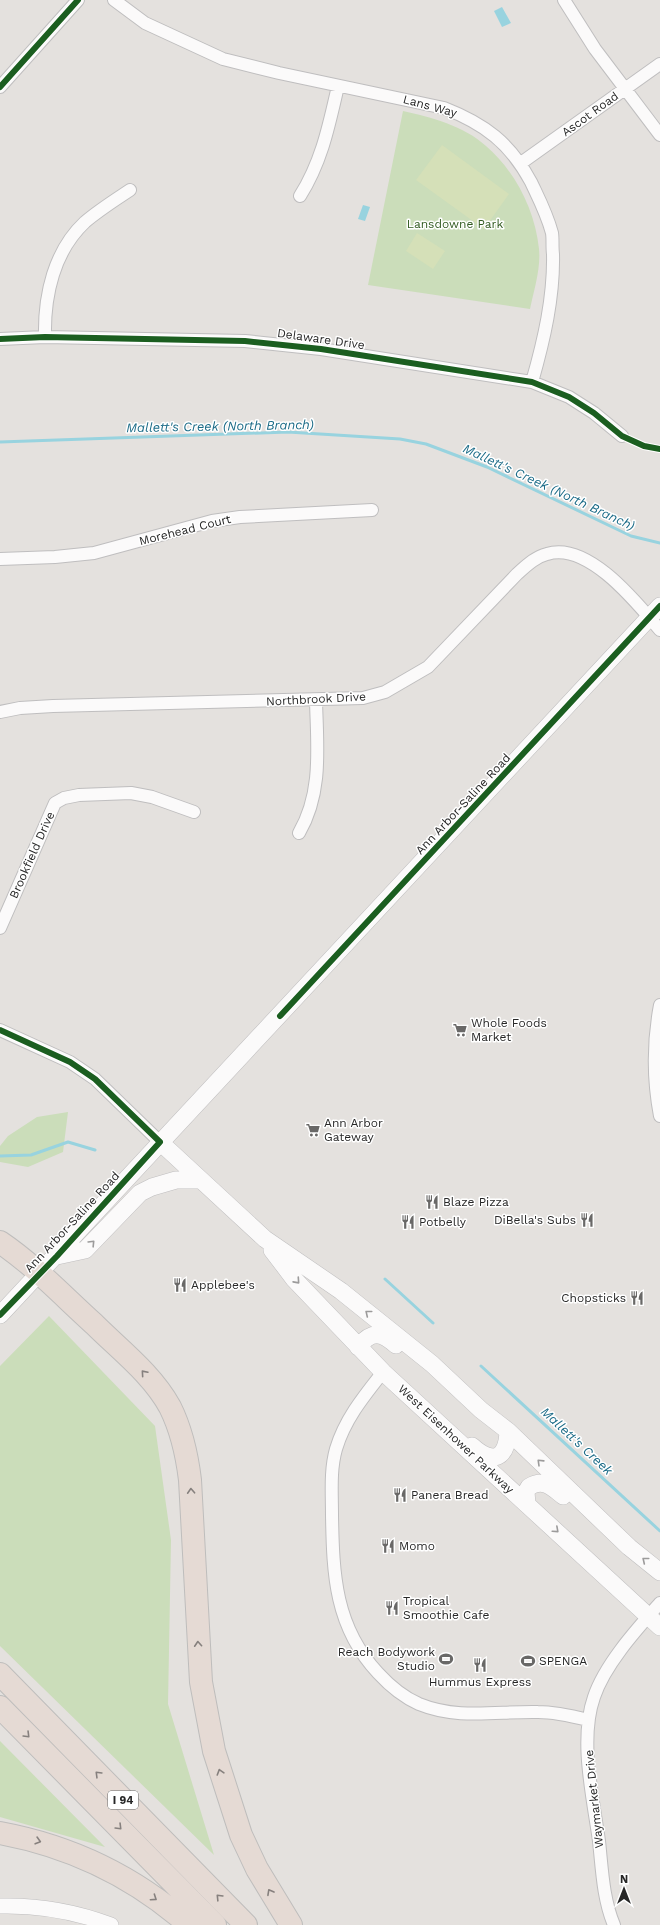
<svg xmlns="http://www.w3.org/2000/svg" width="660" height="1925" font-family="'Work Sans',sans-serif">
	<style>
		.green { fill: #cbddba }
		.pitch { fill: #d5e0b8 }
		.water { fill: #98d3df }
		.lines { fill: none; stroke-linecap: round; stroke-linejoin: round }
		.stream { stroke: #98d3df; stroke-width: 3 }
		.minor-casing { stroke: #bfbebf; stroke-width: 14 }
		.tertiary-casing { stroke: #bfbebf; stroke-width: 16 }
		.secondary-casing { stroke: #bfbebf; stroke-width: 18 }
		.motorway-casing { stroke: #bebdbc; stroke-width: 24 }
		.minor { stroke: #fbfafa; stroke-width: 12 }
		.tertiary { stroke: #fbfafa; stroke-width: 15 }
		.secondary { stroke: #fbfafa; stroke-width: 17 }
		.motorway { stroke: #e5dad4; stroke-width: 22 }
		.cycleway-casing { stroke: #fff; stroke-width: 8 }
		.cycleway { stroke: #1b5e20; stroke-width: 6 }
		.oneway { stroke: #9c9b9b }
		.oneway2 { stroke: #86807e }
		.labels { text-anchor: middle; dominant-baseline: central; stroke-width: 3; stroke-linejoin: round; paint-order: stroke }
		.shield { fill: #fff; stroke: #686868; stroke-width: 1 }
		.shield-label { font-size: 11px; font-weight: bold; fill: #272727 }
		.street-label { font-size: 12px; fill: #272727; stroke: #fff }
		.park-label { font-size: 12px; fill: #325b21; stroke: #fff }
		.poi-label { font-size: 12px; fill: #272727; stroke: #fff; text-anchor: start }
		.water-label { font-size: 13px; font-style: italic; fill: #1b6b87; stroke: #fff }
	</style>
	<rect width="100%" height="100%" fill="#e4e1de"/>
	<!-- green -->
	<path class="green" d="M403,111c28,6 61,15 83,35 29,25 49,64 53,103 2,19 -5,41 -9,60l-162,-24z
		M68,1112l-5,40 -35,15 -28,-5v-16l8,-10 29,-19z
		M49,1316l106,110 16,114 -3,164 46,151 -214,-209v-280z
		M0,1741l105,106 -105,-30z"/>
	<!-- pitch -->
	<path class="pitch" d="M442,145l67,49 -25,35 -68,-49z
		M417,233l28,18 -12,18 -27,-18z"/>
	<!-- water -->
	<path class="water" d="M502,7l9,16 -9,4 -8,-16z
		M363,205l7,2 -5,14 -7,-2z"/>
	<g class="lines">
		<!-- stream -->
		<path class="stream" d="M0,442l288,-10 112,7 26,5 61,23 144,69 29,7
			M0,1156l31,-1 37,-13 27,8
			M385,1279l48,44
			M481,1366l179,165"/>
		<defs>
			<path id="minor" d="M114,0l31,23 78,36 56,14 165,35c41,16 66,35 87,74 8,17 16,32 21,51 1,6 0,14 1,21 1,43 -9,86 -21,128
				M564,0l31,49 65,86
				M0,87l78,-87
				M521,163l139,-99
				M300,196c22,-35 29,-71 38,-110
				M45,337c-1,-42 9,-86 40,-115 14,-12 30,-22 45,-32
				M0,339l45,-2 200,4 76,8 211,33 37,15 25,16 28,23
				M0,559l55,-2 39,-4 118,-32 28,-4 132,-7
				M0,712l20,-4 33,-2 310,-8 22,-6 43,-25 89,-93c9,-8 18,-17 30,-20 41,-13 90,49 113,76
				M299,833c24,-41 18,-87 17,-133
				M0,928l55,-125 9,-5 15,-3 52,-2 21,4 42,15
				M660,1005c-7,37 -7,74 0,111
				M0,1030l70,32 25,17 65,63
				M383,1372c-19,24 -38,47 -47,77 -6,21 -4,44 -4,66 1,60 3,112 46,158 11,12 25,24 41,31 39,16 78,7 119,8 17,0 34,4 50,8
				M614,1925c-11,-26 -12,-56 -15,-84 -6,-44 -20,-101 -5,-144 11,-33 43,-68 66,-94"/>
			<path id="tertiary" d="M0,1906c39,-1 74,5 111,19"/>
			<path id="secondary" d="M160,1142l105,97 76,52 91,73 49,46 27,21 121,116 31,25
				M272,1250l22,29 89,93 277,255
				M57,1256l28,-6 55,-57 12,-6 24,-7h25
				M0,1315l660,-709
				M358,1347c14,-17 23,-15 38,-2
				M472,1446c21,19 35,13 36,-15
				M527,1504l-1,-12 3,-5c14,-9 23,0 34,9"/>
			<path id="motorway" d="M0,1242c34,23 63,54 94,82 26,26 58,50 76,83 12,24 17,48 20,73l11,202 13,69 27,84 16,34 34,56
				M0,1674l246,251
				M0,1707l215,218
				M0,1833c70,13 135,44 189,92"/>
		</defs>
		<!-- minor casing -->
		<use href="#minor" class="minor-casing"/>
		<!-- tertiary casing -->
		<use href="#tertiary" class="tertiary-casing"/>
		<!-- secondary casing -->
		<use href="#secondary" class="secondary-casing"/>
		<!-- motorway casing -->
		<use href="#motorway" class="motorway-casing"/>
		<!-- minor -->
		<use href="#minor" class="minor"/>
		<!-- tertiary -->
		<use href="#tertiary" class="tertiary"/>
		<!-- secondary -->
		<use href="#secondary" class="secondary"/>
		<!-- motorway -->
		<use href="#motorway" class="motorway"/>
		<defs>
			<path id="cycleway" d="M0,87l78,-87
				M0,339l45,-2 200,4 76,8 211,33 37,15 25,16 28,23 22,10 16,3
				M280,1016l380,-410
				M0,1030l70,32 25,17 65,63 -103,114 -57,59"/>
		</defs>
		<!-- cycleway casing -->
		<use href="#cycleway" class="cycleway-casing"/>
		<!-- cycleway -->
		<use href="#cycleway" class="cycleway"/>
	</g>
	<!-- one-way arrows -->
	<defs><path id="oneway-chevron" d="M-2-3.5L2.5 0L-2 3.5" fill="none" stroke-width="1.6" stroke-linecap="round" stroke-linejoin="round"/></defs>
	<g class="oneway">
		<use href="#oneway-chevron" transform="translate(92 1243) rotate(-46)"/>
		<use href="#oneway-chevron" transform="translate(297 1281) rotate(48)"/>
		<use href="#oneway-chevron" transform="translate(368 1313) rotate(-141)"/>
		<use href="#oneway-chevron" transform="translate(540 1462) rotate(-136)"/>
		<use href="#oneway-chevron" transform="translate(556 1530) rotate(42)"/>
		<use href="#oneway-chevron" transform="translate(645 1560) rotate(-141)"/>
	</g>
	<g class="oneway2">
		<use href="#oneway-chevron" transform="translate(144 1373) rotate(-131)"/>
		<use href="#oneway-chevron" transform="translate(191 1491) rotate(-93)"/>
		<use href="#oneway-chevron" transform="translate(198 1644) rotate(-94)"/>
		<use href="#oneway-chevron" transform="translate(27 1735) rotate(45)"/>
		<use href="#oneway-chevron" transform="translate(220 1772) rotate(-107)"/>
		<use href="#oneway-chevron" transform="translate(98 1774) rotate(-135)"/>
		<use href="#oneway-chevron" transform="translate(119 1827) rotate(45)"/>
		<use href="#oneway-chevron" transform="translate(38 1841) rotate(16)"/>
		<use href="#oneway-chevron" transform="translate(270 1892) rotate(-119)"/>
		<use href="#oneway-chevron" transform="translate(219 1897) rotate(-134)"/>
		<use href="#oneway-chevron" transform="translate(154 1898) rotate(34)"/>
	</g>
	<!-- icons -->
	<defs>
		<symbol id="supermarket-bare" viewBox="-9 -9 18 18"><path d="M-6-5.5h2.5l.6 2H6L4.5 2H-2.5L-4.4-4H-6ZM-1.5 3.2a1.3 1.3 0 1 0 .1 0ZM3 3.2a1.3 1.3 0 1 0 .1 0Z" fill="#696867" stroke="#fff" stroke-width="2.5" paint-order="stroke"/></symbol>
		<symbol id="restaurant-bare" viewBox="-9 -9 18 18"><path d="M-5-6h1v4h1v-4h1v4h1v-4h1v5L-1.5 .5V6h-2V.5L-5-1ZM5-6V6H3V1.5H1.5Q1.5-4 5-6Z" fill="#696867" stroke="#fff" stroke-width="2.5" paint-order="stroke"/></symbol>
		<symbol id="stadium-bare" viewBox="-9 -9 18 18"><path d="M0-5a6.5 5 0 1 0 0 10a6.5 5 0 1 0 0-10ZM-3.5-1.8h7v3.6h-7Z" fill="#696867" stroke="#fff" stroke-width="2.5" paint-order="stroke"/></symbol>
	</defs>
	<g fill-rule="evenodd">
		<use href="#supermarket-bare" x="450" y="1020" width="20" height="20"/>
		<use href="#supermarket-bare" x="303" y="1120" width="20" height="20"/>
		<use href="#restaurant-bare" x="422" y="1192" width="20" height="20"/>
		<use href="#restaurant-bare" x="577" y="1210" width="20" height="20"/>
		<use href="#restaurant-bare" x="398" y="1212" width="20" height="20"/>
		<use href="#restaurant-bare" x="170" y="1275" width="20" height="20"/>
		<use href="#restaurant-bare" x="627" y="1288" width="20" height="20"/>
		<use href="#restaurant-bare" x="390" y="1485" width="20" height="20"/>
		<use href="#restaurant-bare" x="378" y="1536" width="20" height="20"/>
		<use href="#restaurant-bare" x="382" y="1598" width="20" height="20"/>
		<use href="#stadium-bare" x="436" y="1649" width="20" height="20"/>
		<use href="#stadium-bare" x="518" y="1651" width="20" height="20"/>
		<use href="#restaurant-bare" x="470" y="1655" width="20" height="20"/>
	</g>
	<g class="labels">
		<!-- shield labels -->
		<rect class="shield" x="108" y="1791" width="30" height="18" rx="3"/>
		<g class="shield-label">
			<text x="123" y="1800">I 94</text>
		</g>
		<!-- street labels -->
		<g class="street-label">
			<text transform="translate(430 106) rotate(15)">Lans Way</text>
			<text transform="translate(590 114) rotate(-36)">Ascot Road</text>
			<text transform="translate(321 339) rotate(8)">Delaware Drive</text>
			<text transform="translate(185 530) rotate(-14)">Morehead Court</text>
			<text transform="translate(316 699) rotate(-3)">Northbrook Drive</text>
			<text transform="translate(463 804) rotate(-47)">Ann Arbor-Saline Road</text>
			<text transform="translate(32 855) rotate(-66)">Brookfield Drive</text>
			<text transform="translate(72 1222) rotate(-47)">Ann Arbor-Saline Road</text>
			<text transform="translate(456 1439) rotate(43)">West Eisenhower Parkway</text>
			<text transform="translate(594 1799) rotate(-96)">Waymarket Drive</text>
		</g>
		<!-- park labels -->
		<g class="park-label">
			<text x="455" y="224">Lansdowne Park</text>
		</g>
		<!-- poi labels -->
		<g class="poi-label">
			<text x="471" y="1023">Whole Foods<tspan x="471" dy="14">Market</tspan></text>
			<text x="324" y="1123">Ann Arbor<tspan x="324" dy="14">Gateway</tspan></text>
			<text x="443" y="1202">Blaze Pizza</text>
			<text x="576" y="1220" text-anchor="end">DiBella's Subs</text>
			<text x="419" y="1222">Potbelly</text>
			<text x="191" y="1285">Applebee's</text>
			<text x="626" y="1298" text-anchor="end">Chopsticks</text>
			<text x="411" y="1495">Panera Bread</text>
			<text x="399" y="1546">Momo</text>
			<text x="403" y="1601">Tropical<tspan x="403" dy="14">Smoothie Cafe</tspan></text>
			<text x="435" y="1652" text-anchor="end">Reach Bodywork<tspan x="435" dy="14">Studio</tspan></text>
			<text x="539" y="1661">SPENGA</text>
			<text x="480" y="1682" text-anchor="middle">Hummus Express</text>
		</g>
		<!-- water labels -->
		<g class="water-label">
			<text transform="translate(220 426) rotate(-1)">Mallett's Creek (North Branch)</text>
			<text transform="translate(549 487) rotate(25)">Mallett's Creek (North Branch)</text>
			<text transform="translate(577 1441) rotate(43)">Mallett's Creek</text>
		</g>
	</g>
	<!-- north arrow -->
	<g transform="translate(624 1889)" stroke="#ffffff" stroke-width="3" paint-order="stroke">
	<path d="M0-3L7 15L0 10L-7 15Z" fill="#272727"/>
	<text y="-6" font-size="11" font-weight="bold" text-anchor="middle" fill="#272727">N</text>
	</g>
</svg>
